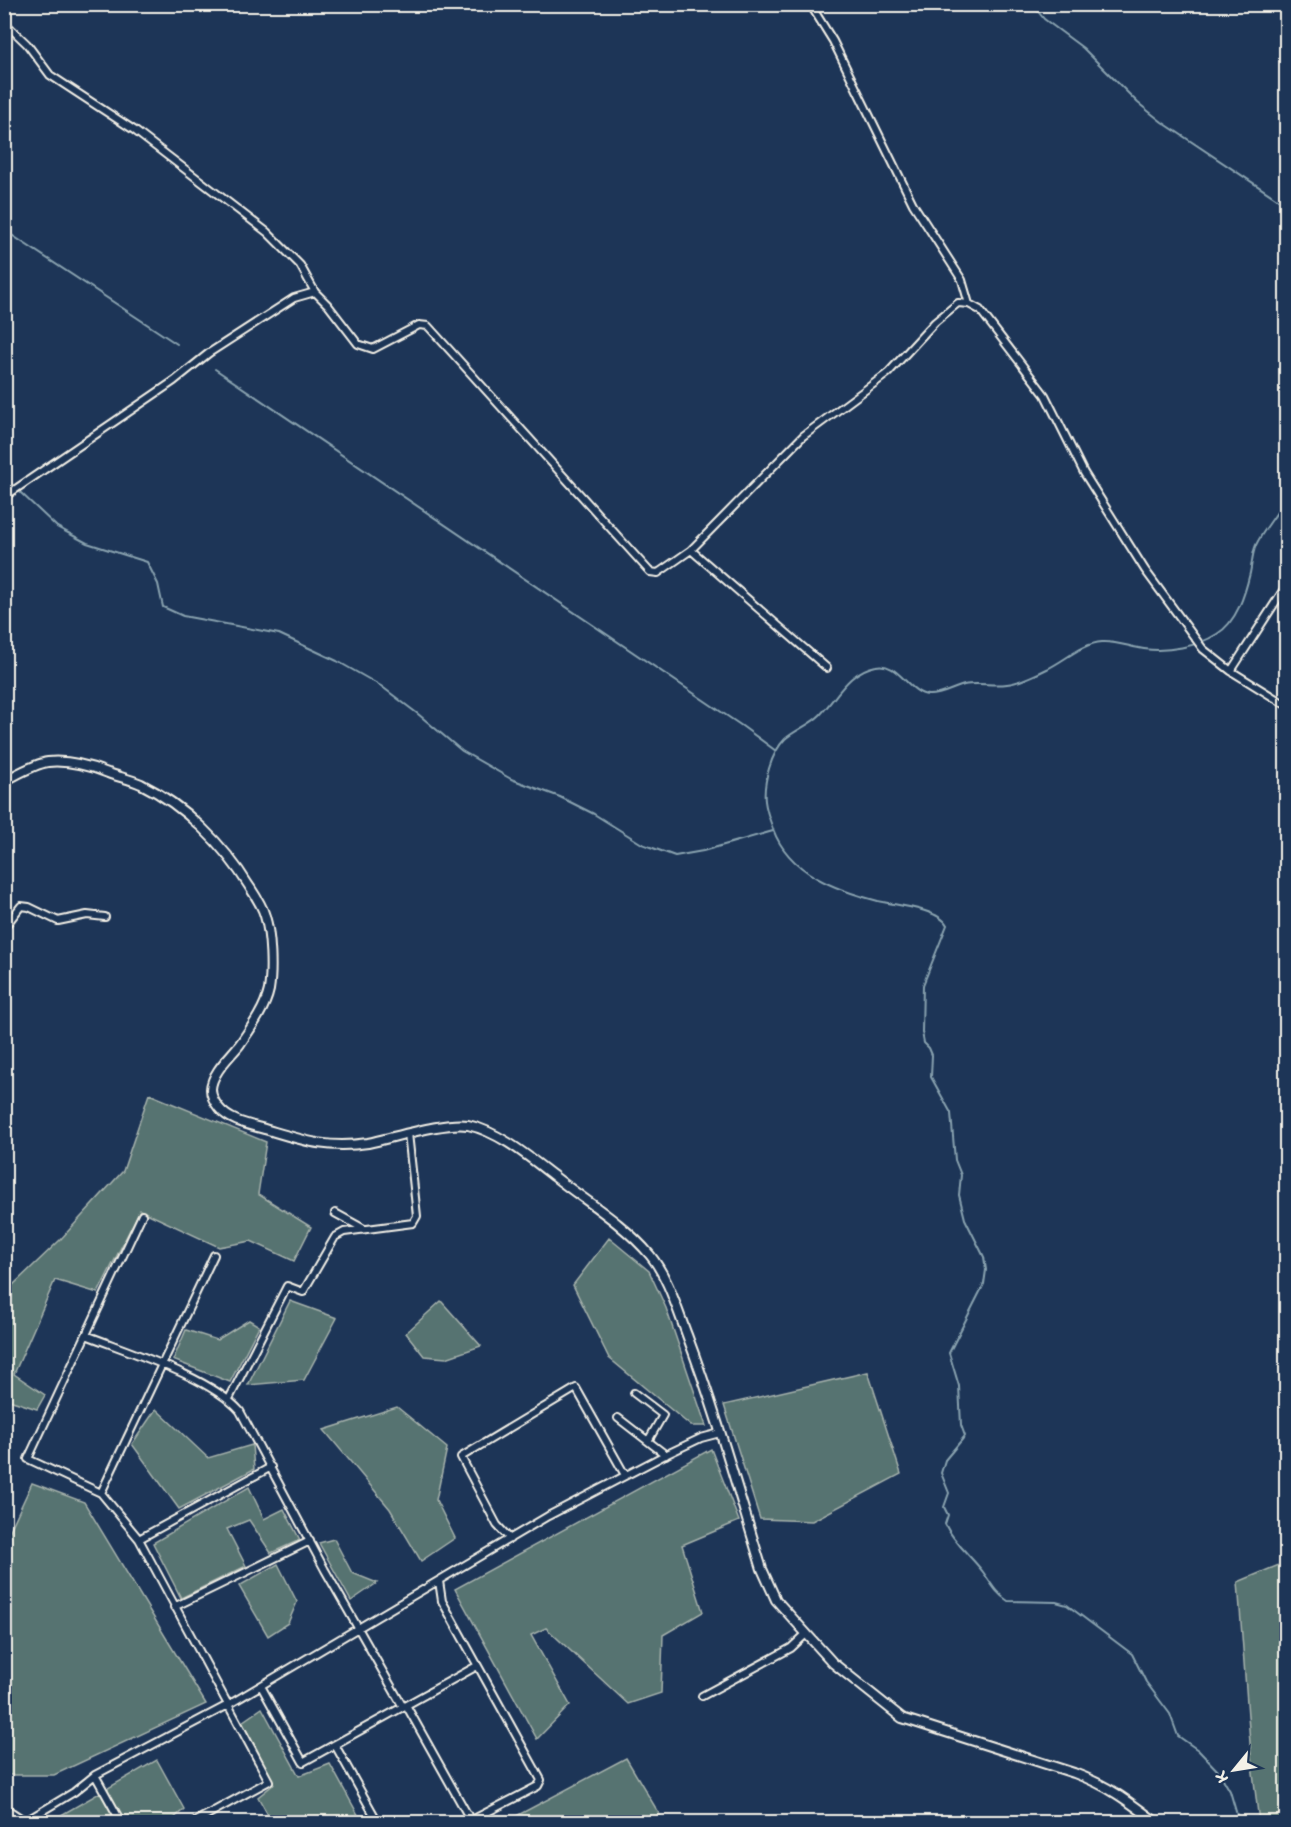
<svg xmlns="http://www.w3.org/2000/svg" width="1291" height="1827" font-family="Itim,sans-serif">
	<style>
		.green { fill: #577371; stroke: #a6b2ac; stroke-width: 1.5 }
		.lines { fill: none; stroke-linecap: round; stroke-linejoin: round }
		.stream { stroke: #89a2af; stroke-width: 2 }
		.minor-casing { stroke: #f4f1e8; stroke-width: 10 }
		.tertiary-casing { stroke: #f4f1e8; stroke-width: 12 }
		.minor { stroke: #1d3557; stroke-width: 6 }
		.tertiary { stroke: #1d3557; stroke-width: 8 }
	</style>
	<rect width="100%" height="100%" fill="#1d3557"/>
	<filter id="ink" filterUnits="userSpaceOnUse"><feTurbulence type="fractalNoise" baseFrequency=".0167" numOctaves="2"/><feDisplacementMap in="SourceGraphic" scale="12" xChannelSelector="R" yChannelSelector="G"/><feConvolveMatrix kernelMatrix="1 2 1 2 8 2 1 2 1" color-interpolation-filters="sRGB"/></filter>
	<g filter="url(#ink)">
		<!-- green -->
		<path class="green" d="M149,1094l117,48 -8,52 53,33 -17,34 -43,-20 -32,6 -79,-37 -42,83 -43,-13 -41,94 31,21 -8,14 -31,-10 -1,2v-97l7,-18 48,-46 63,-69z
			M609,1238l40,33 17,37 40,118h-15l-82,-68 -36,-73z
			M290,1301l47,17 -33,62 -56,5z
			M441,1301l40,45 -35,12 -22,-2 -18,-23z
			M249,1320l10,6 -29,56 -57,-22 13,-30 31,10z
			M868,1372l33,102 -89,47 -52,-2 -36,-114z
			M397,1407l50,41 -11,52 19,38 -34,23 -31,-52 -66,-79z
			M156,1409l52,49 44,-13 2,24 -75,40 -47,-65z
			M711,1449l28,72 -57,24 21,67 -40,23 -2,58 -33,11 -82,-76 -15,7 39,70 -33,34 -82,-150z
			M32,1483l52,19 122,202 -152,71h-49v-234z
			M249,1487l15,32 20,-10 16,31 -29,13 -22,-33 -22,9 19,37 -65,32 -28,-55z
			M334,1539l18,34 25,10 -26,18 -32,-58z
			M1286,1562v260h-27l-8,-66 -13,-174z
			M278,1564l19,38 -9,21 -20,13 -29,-50z
			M262,1708l37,68 31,-12 32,58h-90l-14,-25 16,-13 -32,-62z
			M626,1758l38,64h-159z
			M157,1760l27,49 -14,13h-121z"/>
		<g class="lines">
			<!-- stream -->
			<path class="stream" d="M1032,4l12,15 39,29 55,55 24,19 124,83
				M4,230l173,114
				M215,369l527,357 34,25
				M4,477l53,50 30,16 60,19 11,22 5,23 20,9 96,18 58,27 44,25 37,28 44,37 49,28 49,18 34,17 48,30 33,12 28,-5 70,-20
				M1239,1822l-9,-31 -11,-19 -21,-22 -20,-14 -8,-22 -24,-32 -14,-28 -65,-49 -11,-3 -48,-1c-12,-7 -17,-18 -25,-29 -12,-16 -29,-29 -38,-48l3,-9 -4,-8 5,-14 -8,-20 4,-13 20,-24 -4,-11 -2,-39 -10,-33 35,-69 2,-14 -2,-13 -19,-38 -6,-24 2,-20 -6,-15 -4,-47 -20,-36 1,-22 -3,-7 -5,-5 -2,-11 1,-47 24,-60c-8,-16 -51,-20 -69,-24 -42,-11 -89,-28 -105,-72 -3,-8 -7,-19 -8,-28 -2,-18 6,-48 20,-62 10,-9 25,-14 35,-24 17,-18 29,-44 56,-49 22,-5 32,27 52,29 13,1 24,-7 36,-10 13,-3 29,1 43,-1 12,-1 28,-9 40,-15 17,-8 36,-26 55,-27 14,-1 28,5 42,7 23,3 53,-2 73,-15 20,-12 28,-40 33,-61 2,-9 2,-19 6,-28 8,-17 22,-31 30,-48"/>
			<defs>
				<path id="minor" d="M810,4l23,37 80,163 49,76 7,24
					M4,22l23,22 23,31 84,55 133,102 33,33 15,27
					M4,497l170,-116 35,-28 85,-55 21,-6 13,13 30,39 15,5 46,-24 9,1 222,246 8,1 33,-23 112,-114 85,-63 47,-51 23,-19 11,1 11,6 65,85 39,78 61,97 58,79 28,22 55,34
					M691,550l136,118
					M1231,671l55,-85
					M4,928l17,-22 8,1 29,14 29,-6 18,2
					M335,1213l29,16
					M142,1215l-114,244 73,34 38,46 130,242 -75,41
					M86,1335c43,17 124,42 154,76l85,159 78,137
					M634,1393l29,22 -15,26
					M229,1399l58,-113 16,6 32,-55 9,-5 69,-9 4,-7 -9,-83
					M618,1418l48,37
					M101,1493l113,-238
					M139,1539l132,-72
					M510,1539l-13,-14 -36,-68 115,-69 49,87
					M439,1581l3,20 99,179 -3,6 -70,36
					M174,1607l136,-66
					M261,1686l42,76 174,-96
					M702,1696l89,-48 15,-14
					M406,1705l65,116
					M335,1745l43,77
					M95,1775l26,47
					M4,1807l21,14
					M24,1822l50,-30 21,-17 133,-70 320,-189 115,-60 38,-18 19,-5"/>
				<path id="tertiary" d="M4,781c14,-7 30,-17 44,-19 20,-2 42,4 60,11 11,4 22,6 33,11 43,21 83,61 108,102 6,9 13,19 16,30 6,19 7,55 4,74 -4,19 -18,38 -29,54 -10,13 -28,28 -29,45 0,7 4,14 8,19 11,14 32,17 49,22 37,11 60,19 100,13 25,-5 77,-22 100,-18 32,7 62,33 87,52 32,25 69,47 95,78 18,22 27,54 37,80 29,77 51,156 75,234l14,31 57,63 69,55 172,55c35,13 53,27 82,49"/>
			</defs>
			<!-- minor casing -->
			<use href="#minor" class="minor-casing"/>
			<!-- tertiary casing -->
			<use href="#tertiary" class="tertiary-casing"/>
			<!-- minor -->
			<use href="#minor" class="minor"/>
			<!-- tertiary -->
			<use href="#tertiary" class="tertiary"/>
		</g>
	</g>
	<!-- margin -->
	<rect width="1291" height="1827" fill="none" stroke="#1d3557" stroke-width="24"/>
	<rect x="12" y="12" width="1267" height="1803" fill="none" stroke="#f4f1e8" stroke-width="2" filter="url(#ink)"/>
	<!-- north arrow -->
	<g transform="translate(1234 1770) rotate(240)" stroke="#1d3557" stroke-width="4.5" paint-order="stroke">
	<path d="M0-4.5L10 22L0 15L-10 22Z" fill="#f4f1e8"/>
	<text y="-9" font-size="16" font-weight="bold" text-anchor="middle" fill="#f4f1e8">K</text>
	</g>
</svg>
